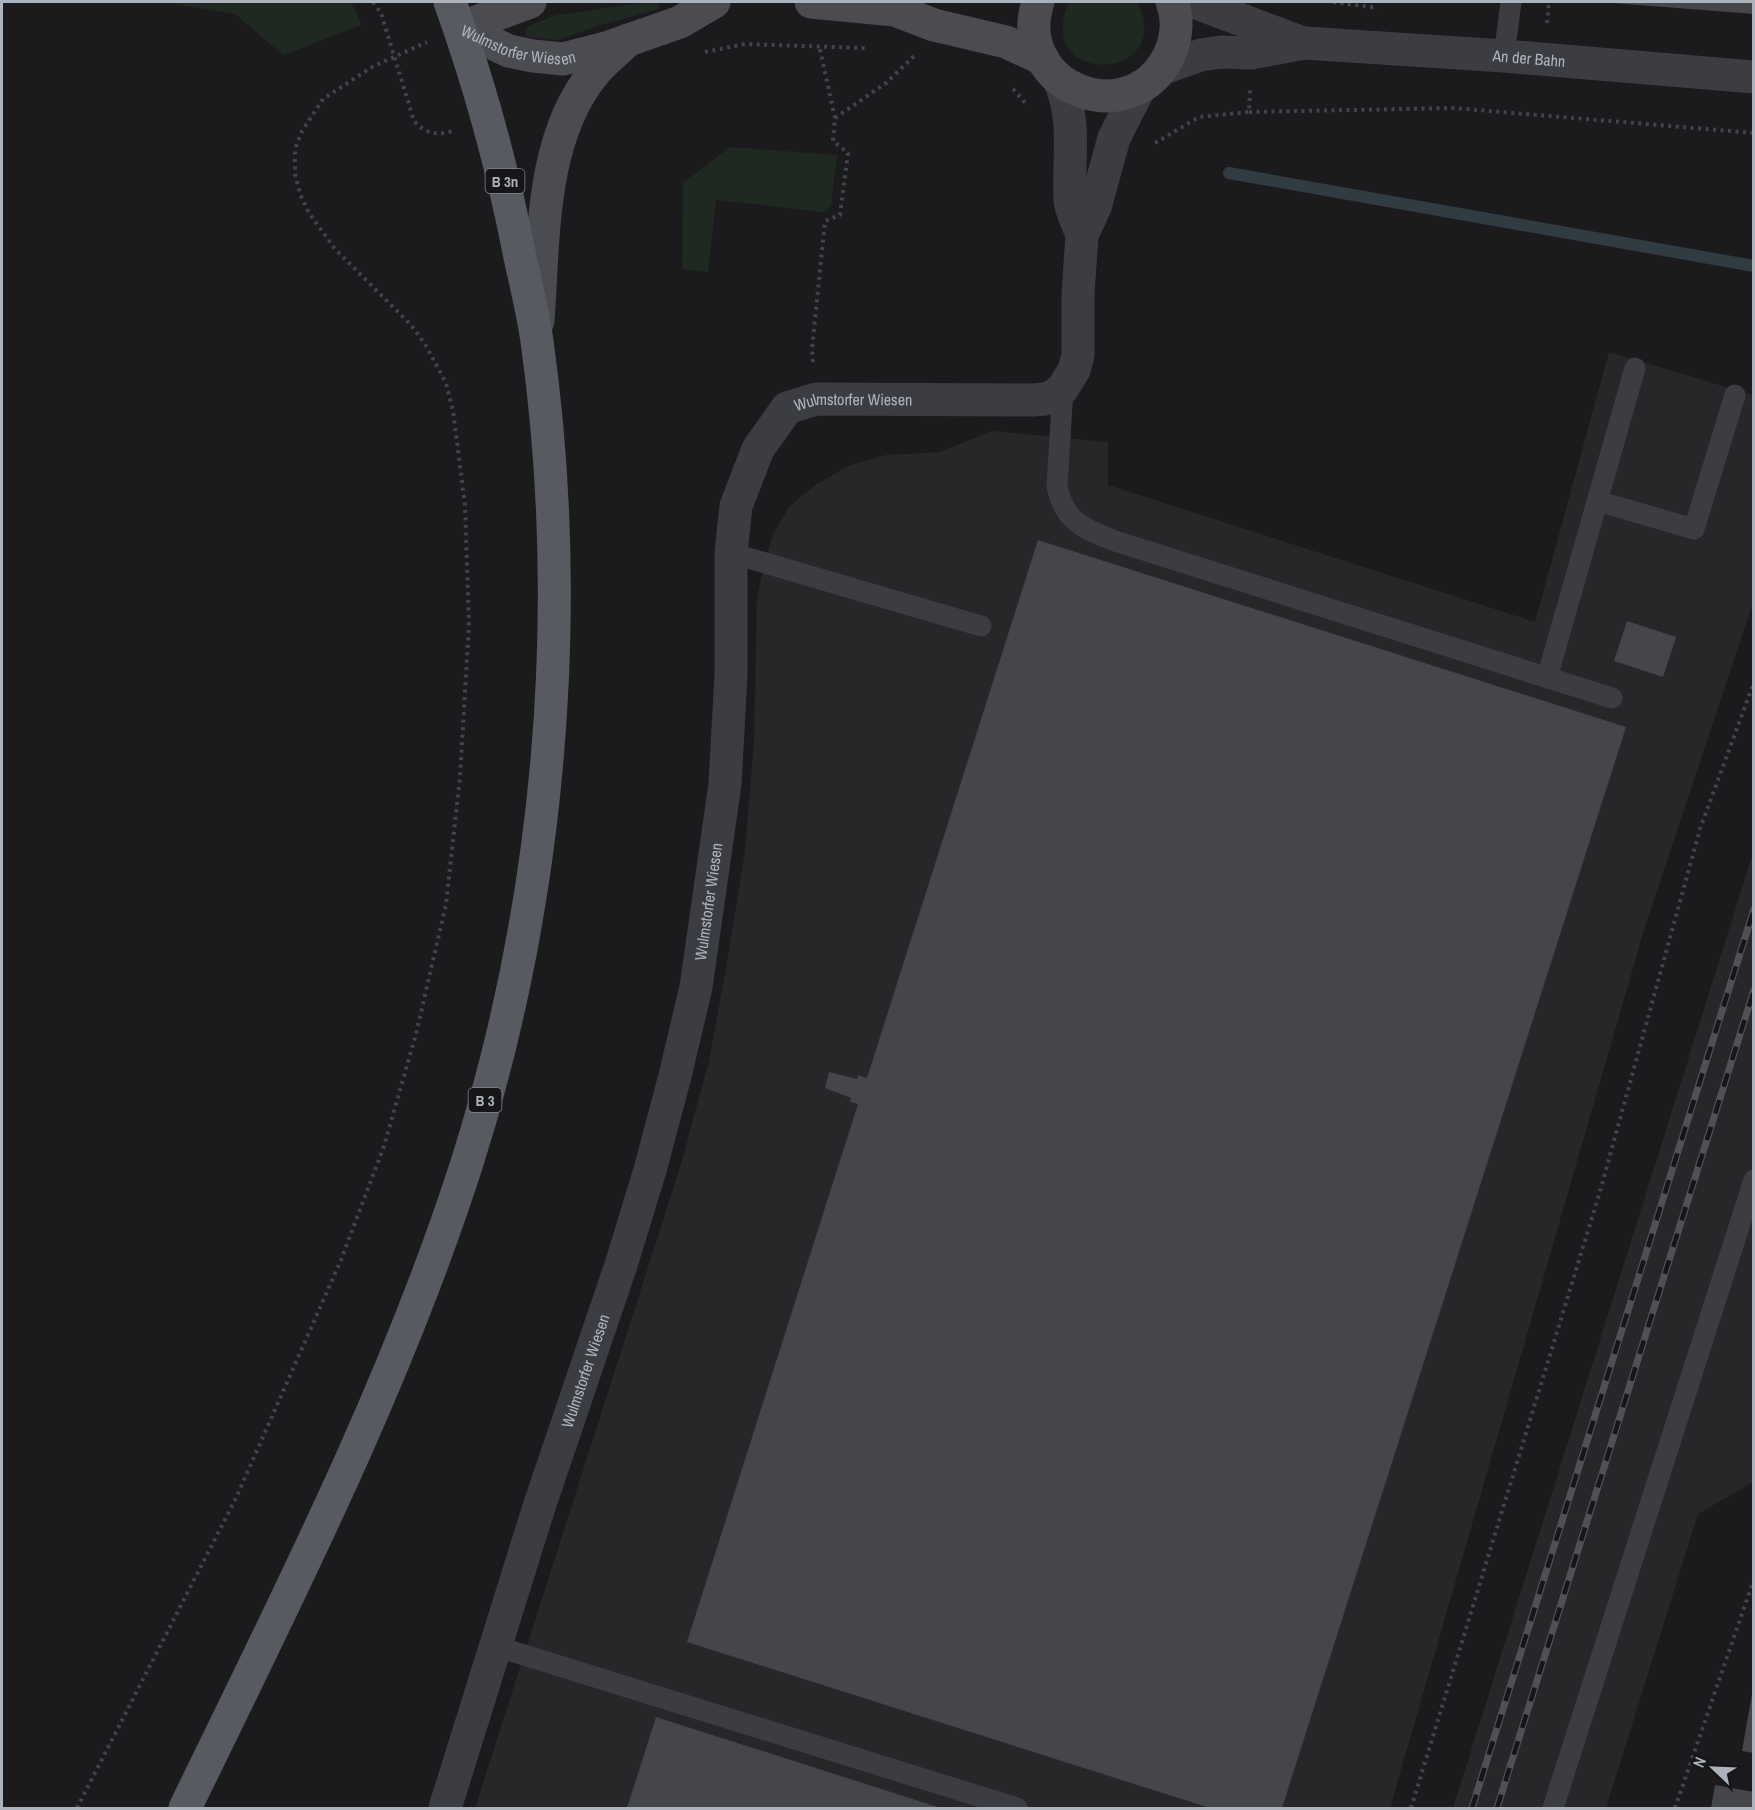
<svg xmlns="http://www.w3.org/2000/svg" width="1755" height="1810" font-family="'Archivo Narrow',sans-serif">
	<style>
		.built { fill: #27272a }
		.green { fill: #202921 }
		.lines { fill: none; stroke-linecap: round; stroke-linejoin: round }
		.stream { stroke: #303b42; stroke-width: 12 }
		.building { fill: #45464a }
		.path { stroke: #424449; stroke-width: 4; stroke-dasharray: 3 4.5; stroke-linecap: butt }
		.lane { stroke: #3c3d42; stroke-width: 21 }
		.street { stroke: #3c3d42; stroke-width: 33 }
		.secondary { stroke: #4a4c52; stroke-width: 33 }
		.primary { stroke: #585a61; stroke-width: 33 }
		.rail-casing { stroke: #4f5157; stroke-width: 7 }
		.rail { stroke: #161618; stroke-width: 4.5; stroke-dasharray: 14; stroke-linecap: butt }
		.labels { text-anchor: middle; dominant-baseline: central; stroke-width: 6; stroke-linejoin: round; paint-order: stroke }
		.shield { fill: #161618; stroke: #80848c; stroke-width: 1.5 }
		.shield-label { font-size: 15px; font-weight: bold; fill: #adb3bd }
		.street-label { font-size: 16px; fill: #adb3bd; stroke: #161618 }
	</style>
	<rect width="100%" height="100%" fill="#1b1b1d"/>
	<!-- built -->
	<path class="built" d="M1609,352l144,43v207l-109,328 -254,878h-915l206,-644 28,-103 17,-93 19,-117 9,-108 3,-146 6,-28 10,-35 17,-28 27,-22 31,-18 38,-11 53,-3 53,-21 116,11v43l427,137z
		M1753,853v629l-55,32 -92,294h-153z"/>
	<!-- green -->
	<path class="green" d="M164,2h187l11,23 -79,30 -48,-41z
		M648,2h11v7l-62,17 -39,14 -31,-3 -1,-10 31,-12z
		M1069,2h68c41,80 -106,87 -68,0z
		M730,147l107,8 -6,51 -7,6 -108,-12 -8,72 -26,-3 1,-86z"/>
	<g class="lines">
		<!-- stream -->
		<path class="stream" d="M1229,173l525,93"/>
	</g>
	<!-- building -->
	<path class="building" d="M1613,2h141v12l-141,-11z
		M1038,540l588,187 -344,1081h-72l-523,-166 171,-538 -8,-2 1,-4 -26,-10 4,-16 28,7 1,-4 9,3z
		M1627,621l49,16 -13,40 -49,-16z
		M1752,1694h2v59l-12,-2z
		M656,1717l285,91h-314z
		M1715,1785l39,7v16h-43z"/>
	<g class="lines">
		<!-- path -->
		<path class="path" d="M373,2l8,11 33,108c11,12 22,15 39,10
			M1333,2l45,6
			M1547,23l2,-21
			M705,52l40,-8 120,4
			M1013,89l15,17
			M1249,112l205,-4 300,25
			M835,118l51,-35 28,-27
			M1155,143l44,-26 50,-5 1,-23
			M813,362l-1,-13 13,-128 15,-6 8,-62 -15,-12 2,-23 -16,-73
			M77,1808l159,-310 105,-238 43,-114 32,-112 30,-130 14,-127 9,-152 -4,-120 -12,-94 -7,-28 -21,-39 -14,-19 -76,-76 -26,-36 -9,-19 -5,-20v-25l7,-18 21,-32 49,-32 55,-25
			M1411,1808l188,-613 101,-366 54,-147
			M1675,1808l79,-229"/>
		<!-- lane -->
		<path class="lane" d="M1504,56l7,-54
			M1063,388l-6,98c7,36 27,43 58,55l497,157
			M1597,501l97,28 41,-134
			M731,553l250,73
			M1547,678l88,-310
			M495,1646l522,162
			M1553,1808l201,-628"/>
		<!-- street -->
		<g class="street">
			<path d="M1194,2l109,41"/>
			<path id="s1" d="M1161,69l40,-14 20,-3 30,1 54,-10 199,13 250,21"/>
			<path d="M1059,79c18,42 9,78 11,121 1,11 8,24 12,35"/>
			<path id="s2" d="M445,1808l94,-301 82,-242 29,-95 25,-94 21,-89 29,-203 6,-109v-122l5,-47 22,-57 29,-41 29,-9 216,1 13,-1 10,-4 8,-7 11,-18 4,-15v-61l4,-59 13,-28 19,-69 26,-51"/>
		</g>
		<!-- secondary -->
		<g class="secondary">
			<path d="M811,2l84,8 39,15 72,17 37,17"/>
			<path d="M1038,2c-28,87 97,134 133,49 6,-16 7,-34 1,-49"/>
			<path id="s3" d="M460,28l49,23 24,5 30,3 43,-11 74,-26 34,-20"/>
			<path d="M460,28l70,-26"/>
			<path d="M538,321c6,-82 2,-182 56,-248 10,-12 23,-22 34,-33"/>
		</g>
		<!-- primary -->
		<path class="primary" d="M185,1808c102,-210 209,-419 281,-642 84,-263 109,-552 71,-825 -4,-28 -11,-56 -17,-84 -17,-87 -40,-172 -70,-255"/>
		<defs>
			<path id="rail" d="M1472,1808l282,-899
				M1497,1808l257,-818"/>
		</defs>
		<!-- rail casing -->
		<use href="#rail" class="rail-casing"/>
		<!-- rail -->
		<use href="#rail" class="rail"/>
	</g>
	<g class="labels">
		<!-- shield labels -->
		<g class="shield">
			<rect x="485.5" y="169" width="39" height="24" rx="4.5"/>
			<rect x="468.5" y="1088" width="33" height="24" rx="4.5"/>
		</g>
		<g class="shield-label">
			<text x="505" y="181">B 3n</text>
			<text x="485" y="1100">B 3</text>
		</g>
		<!-- street labels -->
		<g class="street-label">
			<text stroke="none"><textPath href="#s3" startOffset="62">Wulmstorfer Wiesen</textPath></text>
			<text stroke="none"><textPath href="#s1" startOffset="372">An der Bahn</textPath></text>
			<text stroke="none"><textPath href="#s2" startOffset="1521">Wulmstorfer Wiesen</textPath></text>
			<text stroke="none"><textPath href="#s2" startOffset="945">Wulmstorfer Wiesen</textPath></text>
			<text stroke="none"><textPath href="#s2" startOffset="459">Wulmstorfer Wiesen</textPath></text>
		</g>
	</g>
	<!-- border -->
	<rect width="1755" height="1810" fill="none" stroke="#adb3bd" stroke-width="6"/>
	<!-- north arrow -->
	<g transform="translate(1713 1768) rotate(293)" stroke="#161618" stroke-width="4.5" paint-order="stroke">
	<path d="M0-4.5L10 22L0 15L-10 22Z" fill="#adb3bd"/>
	<text y="-9" font-size="16" font-weight="bold" text-anchor="middle" fill="#adb3bd">N</text>
	</g>
</svg>
